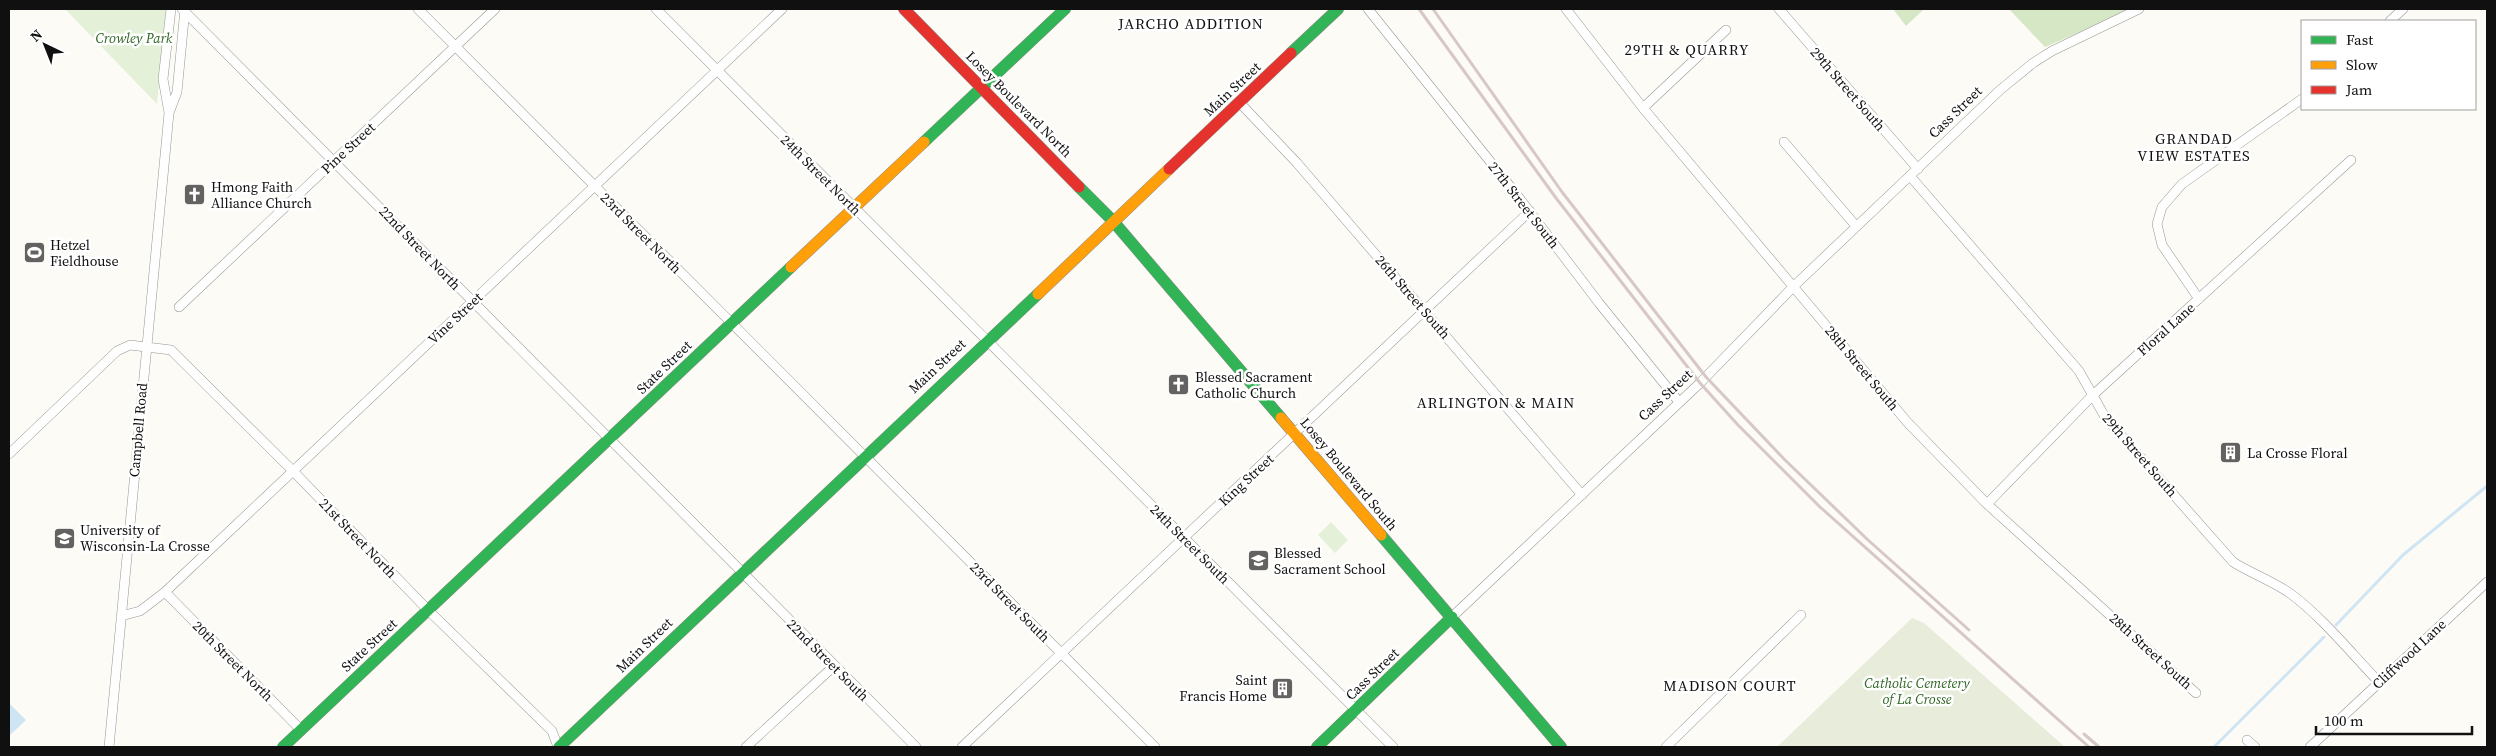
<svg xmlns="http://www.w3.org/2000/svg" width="2496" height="756" font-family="'Source Serif 4',serif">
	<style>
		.green { fill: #e5f0d8 }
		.forest { fill: #d6e7c6 }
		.cemetery { fill: #e7ecdb }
		.water { fill: #cfe5f3 }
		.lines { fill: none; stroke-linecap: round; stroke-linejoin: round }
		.stream { stroke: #cfe5f3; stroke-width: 3 }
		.street-casing { stroke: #969694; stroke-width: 10 }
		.fast-casing { stroke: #8d8c8a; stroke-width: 12 }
		.slow-casing { stroke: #8d8c8a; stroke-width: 12 }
		.jam-casing { stroke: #8d8c8a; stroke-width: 12 }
		.street { stroke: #fffefe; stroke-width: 9 }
		.fast { stroke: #30b455; stroke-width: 11 }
		.slow { stroke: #ff9f0a; stroke-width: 11 }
		.jam { stroke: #e5322d; stroke-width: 11 }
		.rail { stroke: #d7c8c7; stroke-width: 3 }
		.labels { text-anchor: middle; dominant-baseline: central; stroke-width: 5; stroke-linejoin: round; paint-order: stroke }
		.park-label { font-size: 14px; font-style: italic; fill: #2f6524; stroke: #fff }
		.street-label { font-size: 14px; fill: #101010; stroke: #fff }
		.poi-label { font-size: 14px; fill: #101010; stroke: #fff; text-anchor: start }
		.neighbourhood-label { font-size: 15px; letter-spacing: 1px; fill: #101010; stroke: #fff }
	</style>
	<rect width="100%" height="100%" fill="#fcfbf6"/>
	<!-- green -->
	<path class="green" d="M65,9h101l-9,95z
		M1331,522l17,18 -13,13 -17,-18z"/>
	<!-- forest -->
	<path class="forest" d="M1893,9h31l-18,17z
		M2009,9h125l-89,38z"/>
	<!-- cemetery -->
	<path class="cemetery" d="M1912,618l12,5 141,124h-288z"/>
	<!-- water -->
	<path class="water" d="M9,703l17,17 -17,16z"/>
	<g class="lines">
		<!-- stream -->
		<path class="stream" d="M2336,625l67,-70 84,-69
			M2214,747l110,-110"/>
		<defs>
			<path id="street" d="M182,9l734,738
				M418,9l737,738
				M656,9l737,738
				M1368,9l149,186 82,108 80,99
				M1566,9l77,99 265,315 79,81 209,189
				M1779,9l139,160
				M2390,21l13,-12
				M1240,103l57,60 285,332
				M1643,108l83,-78
				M169,113l8,-21 8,-83
				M1784,142l72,84
				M1910,176l169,195 26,46 128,145c19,12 40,19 58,32 32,24 60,59 88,88
				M2199,299l-37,-54 -5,-21 5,-17 20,-23 120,-85
				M179,307l316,-298
				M9,454l108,-103 13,-6 41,5 122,121 135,139 124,121 6,16
				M1987,504l106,-109 258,-235
				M165,592l136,138
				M121,616l19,-5 25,-19 617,-583
				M1452,617l248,-234 94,-97 206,-196 33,-27 19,-12 87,-42
				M2247,740l8,7
				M109,747l60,-634 -6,-34 8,-70
				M746,747l88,-81
				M962,747l568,-536
				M1666,747l135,-132
				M2310,747l177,-165"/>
			<path id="fast" d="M1291,53l47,-44
				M924,142l141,-133
				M1079,187l34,34 168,197
				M1381,535l180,212
				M283,747l508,-480
				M559,747l479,-453
				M1317,747l135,-130"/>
			<path id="slow" d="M791,267l133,-125
				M1038,294l131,-125
				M1281,418l100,117"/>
			<path id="jam" d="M904,9l175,178
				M1169,169l122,-116"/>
		</defs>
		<!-- street casing -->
		<use href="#street" class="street-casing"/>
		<!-- fast casing -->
		<use href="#fast" class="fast-casing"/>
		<!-- slow casing -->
		<use href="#slow" class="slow-casing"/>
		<!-- jam casing -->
		<use href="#jam" class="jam-casing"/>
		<!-- street -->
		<use href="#street" class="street"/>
		<!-- fast -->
		<use href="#fast" class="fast"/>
		<!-- slow -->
		<use href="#slow" class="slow"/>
		<!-- jam -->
		<use href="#jam" class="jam"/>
		<!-- rail -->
		<path class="rail" d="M1419,9l137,189 144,185 38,42 82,82 269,240
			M1433,9l129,183 144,185 78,82 84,81 101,90
			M2084,734l15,13"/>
	</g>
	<!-- icons -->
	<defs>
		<symbol id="church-square" viewBox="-11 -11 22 22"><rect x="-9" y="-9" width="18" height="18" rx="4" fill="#636260" stroke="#fff"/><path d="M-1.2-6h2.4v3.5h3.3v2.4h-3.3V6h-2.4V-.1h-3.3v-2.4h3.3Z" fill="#fff"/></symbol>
		<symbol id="stadium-square" viewBox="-11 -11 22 22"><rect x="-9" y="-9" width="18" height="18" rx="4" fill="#636260" stroke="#fff"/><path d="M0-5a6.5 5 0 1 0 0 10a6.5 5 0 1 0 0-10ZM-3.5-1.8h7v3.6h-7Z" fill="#fff"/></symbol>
		<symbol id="building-square" viewBox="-11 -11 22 22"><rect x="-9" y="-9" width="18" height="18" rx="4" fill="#636260" stroke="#fff"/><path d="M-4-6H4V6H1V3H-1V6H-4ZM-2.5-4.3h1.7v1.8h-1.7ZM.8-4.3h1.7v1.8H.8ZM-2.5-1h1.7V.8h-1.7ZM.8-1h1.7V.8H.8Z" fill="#fff"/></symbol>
		<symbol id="university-square" viewBox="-11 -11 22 22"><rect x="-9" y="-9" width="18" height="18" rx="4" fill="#636260" stroke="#fff"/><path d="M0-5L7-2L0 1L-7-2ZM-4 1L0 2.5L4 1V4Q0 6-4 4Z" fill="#fff"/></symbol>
		<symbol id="school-square" viewBox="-11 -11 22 22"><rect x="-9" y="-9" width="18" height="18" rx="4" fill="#636260" stroke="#fff"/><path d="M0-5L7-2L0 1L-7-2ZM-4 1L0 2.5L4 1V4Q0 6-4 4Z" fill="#fff"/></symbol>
	</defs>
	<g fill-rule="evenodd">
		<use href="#church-square" x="182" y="182" width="25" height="25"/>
		<use href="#stadium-square" x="22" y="240" width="25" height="25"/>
		<use href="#church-square" x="1166" y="372" width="25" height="25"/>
		<use href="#building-square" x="2218" y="440" width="25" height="25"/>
		<use href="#university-square" x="52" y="526" width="25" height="25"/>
		<use href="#school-square" x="1246" y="548" width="25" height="25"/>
		<use href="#building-square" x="1270" y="676" width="25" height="25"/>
	</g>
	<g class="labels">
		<!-- park labels -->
		<g class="park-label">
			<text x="134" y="38">Crowley Park</text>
			<text x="1917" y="683">Catholic Cemetery<tspan x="1917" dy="16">of La Crosse</tspan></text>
		</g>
		<!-- street labels -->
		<g class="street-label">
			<text transform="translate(1232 89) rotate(-43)">Main Street</text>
			<text transform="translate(1848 89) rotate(49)">29th Street South</text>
			<text transform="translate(1019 104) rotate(45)">Losey Boulevard North</text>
			<text transform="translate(1955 112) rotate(-44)">Cass Street</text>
			<text transform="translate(348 148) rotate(-43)">Pine Street</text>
			<text transform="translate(821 175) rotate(45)">24th Street North</text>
			<text transform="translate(1524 205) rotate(52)">27th Street South</text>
			<text transform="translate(641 233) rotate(45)">23rd Street North</text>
			<text transform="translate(420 248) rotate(46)">22nd Street North</text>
			<text transform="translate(1413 297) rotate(49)">26th Street South</text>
			<text transform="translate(455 318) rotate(-43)">Vine Street</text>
			<text transform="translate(2166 329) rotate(-42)">Floral Lane</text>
			<text transform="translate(937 366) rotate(-43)">Main Street</text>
			<text transform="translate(664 367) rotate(-44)">State Street</text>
			<text transform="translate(1862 368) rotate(50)">28th Street South</text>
			<text transform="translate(1665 395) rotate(-43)">Cass Street</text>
			<text transform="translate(138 430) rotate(-85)">Campbell Road</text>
			<text transform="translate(2140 455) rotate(49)">29th Street South</text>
			<text transform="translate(1349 474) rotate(50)">Losey Boulevard South</text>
			<text transform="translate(1246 480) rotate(-43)">King Street</text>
			<text transform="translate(358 538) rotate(46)">21st Street North</text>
			<text transform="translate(1190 544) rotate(45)">24th Street South</text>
			<text transform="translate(1010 602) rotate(45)">23rd Street South</text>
			<text transform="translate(369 645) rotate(-43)">State Street</text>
			<text transform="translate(644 645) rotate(-44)">Main Street</text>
			<text transform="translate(2151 651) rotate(42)">28th Street South</text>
			<text transform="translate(2409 654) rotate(-43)">Cliffwood Lane</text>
			<text transform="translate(828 660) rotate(45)">22nd Street South</text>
			<text transform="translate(233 661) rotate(45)">20th Street North</text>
			<text transform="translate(1372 674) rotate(-44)">Cass Street</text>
		</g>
		<!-- poi labels -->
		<g class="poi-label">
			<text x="211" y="187">Hmong Faith<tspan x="211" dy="16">Alliance Church</tspan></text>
			<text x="50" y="245">Hetzel<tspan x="50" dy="16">Fieldhouse</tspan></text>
			<text x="1195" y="377">Blessed Sacrament<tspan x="1195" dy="16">Catholic Church</tspan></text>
			<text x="2247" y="453">La Crosse Floral</text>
			<text x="80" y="530">University of<tspan x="80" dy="16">Wisconsin-La Crosse</tspan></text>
			<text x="1274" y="553">Blessed<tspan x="1274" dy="16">Sacrament School</tspan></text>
			<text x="1267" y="680" text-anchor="end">Saint<tspan x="1267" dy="16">Francis Home</tspan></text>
		</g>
		<!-- neighbourhood labels -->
		<g class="neighbourhood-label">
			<text x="1191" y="23">JARCHO ADDITION</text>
			<text x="1687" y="49">29TH &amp; QUARRY</text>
			<text x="2194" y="138">GRANDAD<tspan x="2194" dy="17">VIEW ESTATES</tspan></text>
			<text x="1496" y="402">ARLINGTON &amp; MAIN</text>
			<text x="1730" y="685">MADISON COURT</text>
		</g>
	</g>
	<!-- border -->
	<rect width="2496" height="756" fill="none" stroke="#101010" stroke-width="20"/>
	<!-- legend -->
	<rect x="2301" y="20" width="175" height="90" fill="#ffffff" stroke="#9f9f9f"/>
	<rect x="2311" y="36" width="25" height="8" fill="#30b455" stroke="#9f9f9f"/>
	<text x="2346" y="45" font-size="15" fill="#101010">Fast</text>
	<rect x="2311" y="61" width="25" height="8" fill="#ff9f0a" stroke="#9f9f9f"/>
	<text x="2346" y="70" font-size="15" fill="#101010">Slow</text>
	<rect x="2311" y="86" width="25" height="8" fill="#e5322d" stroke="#9f9f9f"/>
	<text x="2346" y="95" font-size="15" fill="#101010">Jam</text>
	<!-- north arrow -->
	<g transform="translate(45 45) rotate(317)" stroke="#ffffff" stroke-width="4" paint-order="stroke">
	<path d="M0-4L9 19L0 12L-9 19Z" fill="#101010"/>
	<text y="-8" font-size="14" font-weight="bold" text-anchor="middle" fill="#101010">N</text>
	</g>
	<!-- scale -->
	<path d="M2316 726v8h156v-8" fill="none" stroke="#101010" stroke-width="2.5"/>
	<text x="2324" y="726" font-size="15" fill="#101010" stroke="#ffffff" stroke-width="4" paint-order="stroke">100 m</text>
</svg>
